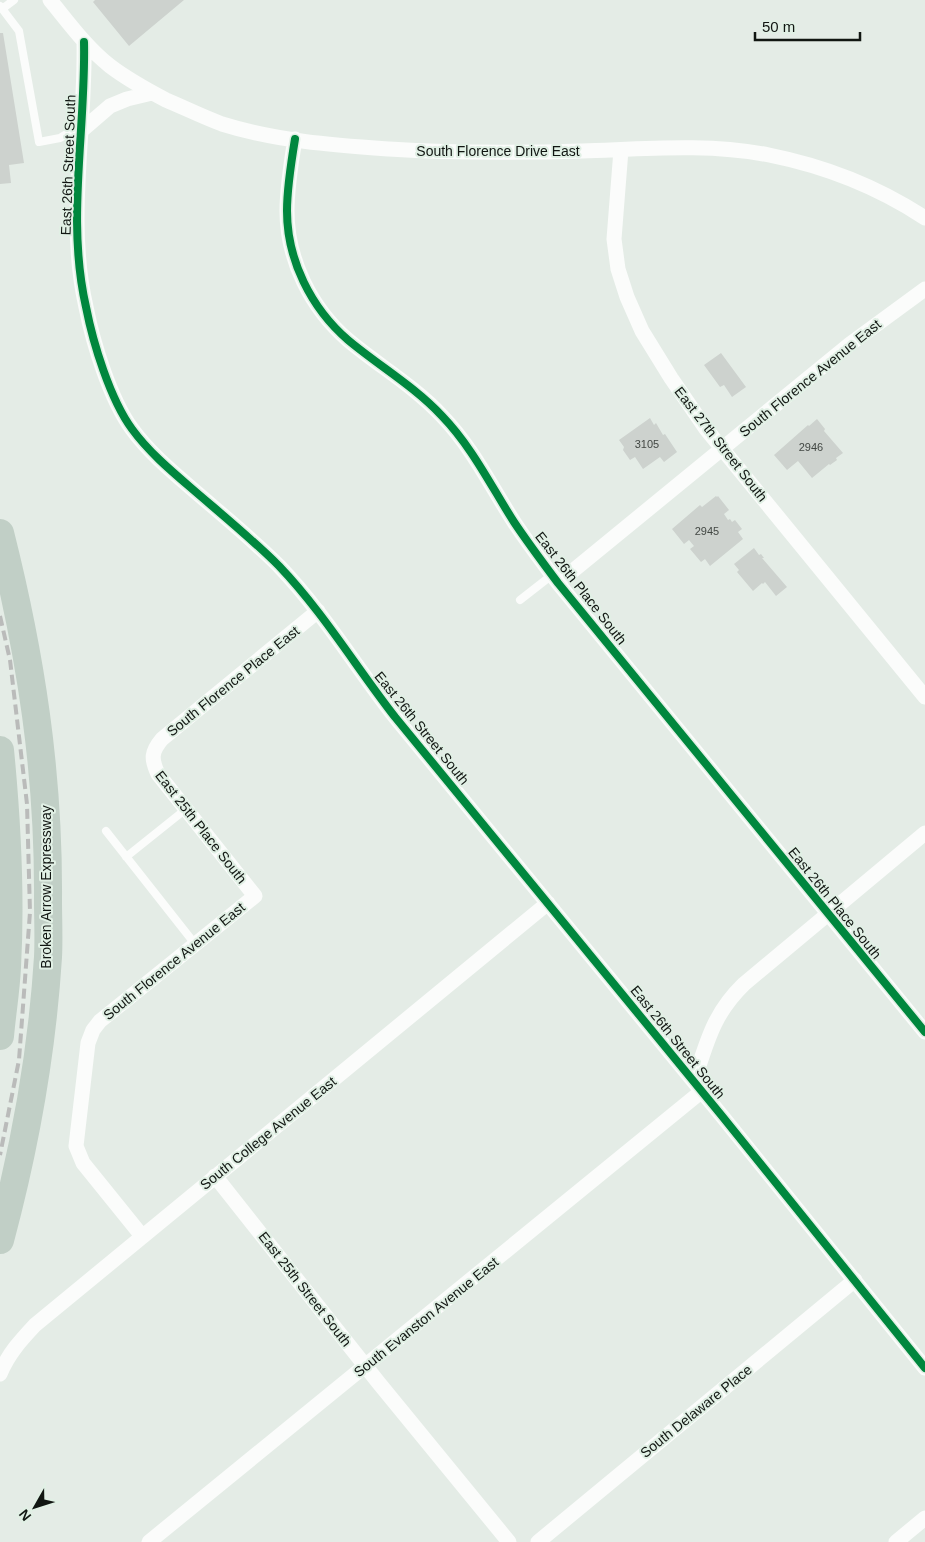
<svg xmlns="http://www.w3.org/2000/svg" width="925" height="1542" font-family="Helvetica,sans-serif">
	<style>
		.building { fill: #cdd2ce }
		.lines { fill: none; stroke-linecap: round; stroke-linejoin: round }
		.lane { stroke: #fbfcfb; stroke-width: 8 }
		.street { stroke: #fbfcfb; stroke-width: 15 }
		.highway { stroke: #c1cfc6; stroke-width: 28 }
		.rail { stroke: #babbba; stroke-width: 4; stroke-dasharray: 10 5; stroke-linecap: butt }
		.cycleway-casing { stroke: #e1f0e5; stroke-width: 11 }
		.cycleway { stroke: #00873e; stroke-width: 8 }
		.labels { text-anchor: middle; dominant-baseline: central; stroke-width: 4; stroke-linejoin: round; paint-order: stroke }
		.number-label { font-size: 11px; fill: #424743 }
		.street-label { font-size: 14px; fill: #111612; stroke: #e1f0e5 }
	</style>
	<rect width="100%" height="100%" fill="#e4ece6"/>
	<!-- building -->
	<path class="building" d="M95,0h89l-55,46 -36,-44z
		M0,33h3l21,130 -15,2 2,18 -11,1z
		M721,353l25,34 -14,10 -8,-12 -4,2 -16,-22z
		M650,418l4,7 2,-2 7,12 2,-1 12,18 -13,10 -4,-5 -17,12 -8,-12 -5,3 -7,-10 1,-3 -5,-7z
		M817,419l8,10 -1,2 19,22 -7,5 1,2 -7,5 -1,-1 -17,14 -14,-17 -11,9 -13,-15 34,-30 1,1z
		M716,496l1,1 1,-1 11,14 -5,4 4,6 2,-1 2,3 3,-2 7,9 -4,3 5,7 -33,27 -5,-7 -4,3 -11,-13 4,-3 -5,-6 -5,4 -12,-15 28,-24 2,2z
		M754,548l5,7 2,-1 3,4h-2l25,29 -11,9 -11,-14 -2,2 -1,-1 -9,8 -16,-19 2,-2 -5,-6z"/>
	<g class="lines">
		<!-- lane -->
		<path class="lane" d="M0,6l19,25 20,111 21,-4 21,-13
			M2,9l12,-9
			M520,600l32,-25
			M106,831l89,113
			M126,857l60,-48"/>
		<!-- street -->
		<path class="street" d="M50,0c19,23 36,47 60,66 17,13 37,24 56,34 19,8 37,17 56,24 54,17 111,21 167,25 64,4 128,4 193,2 62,-2 126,-8 187,4 55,11 109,32 156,63
			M84,42c2,88 -18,178 2,265 7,36 24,92 46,122 16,22 37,40 58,58 30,26 61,51 89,79 44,46 77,101 116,151l327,399 203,252
			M81,131l29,-25 17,-7 25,-6
			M295,139c-4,24 -8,48 -8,72 0,49 24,97 61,129 31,26 66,46 94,76 30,31 49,70 72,106 14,21 29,41 44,61l367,449
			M621,150l-7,89 4,30 9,28 15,34 29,47 35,51 219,268
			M558,583l292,-239 75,-55
			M694,1081c13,-39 19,-67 50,-97l181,-151
			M215,1176l163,206 131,160
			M142,1236l-59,-73 -7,-17 12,-103 5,-13 7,-9 155,-125 -97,-122c-7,-15 -7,-22 4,-35l156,-128
			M0,1374c8,-20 21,-34 35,-49l513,-422
			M149,1542l553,-451
			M538,1542l317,-262
			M896,1542l29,-24"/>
		<!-- highway -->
		<path class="highway" d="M0,533c31,123 49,240 48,367 0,19 1,38 0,57 -6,96 -23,190 -48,283
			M0,750c7,72 11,145 7,217 -1,23 -5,46 -7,69"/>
		<!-- rail -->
		<path class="rail" d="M0,616l10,44 17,144 3,108 -11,148 -19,95"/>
		<defs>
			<path id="cycleway" d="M84,42c2,88 -18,178 2,265 7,36 24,92 46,122 16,22 37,40 58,58 30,26 61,51 89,79 44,46 77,101 116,151l327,399 203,252
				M295,139c-4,24 -8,48 -8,72 0,49 24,97 61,129 31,26 66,46 94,76 30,31 49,70 72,106 14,21 29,41 44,61l367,449"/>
		</defs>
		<!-- cycleway casing -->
		<use href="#cycleway" class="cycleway-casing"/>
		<!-- cycleway -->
		<use href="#cycleway" class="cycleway"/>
	</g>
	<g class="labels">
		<!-- number labels -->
		<g class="number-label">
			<text x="647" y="444">3105</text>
			<text x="811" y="447">2946</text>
			<text x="707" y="531">2945</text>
		</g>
		<!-- street labels -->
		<g class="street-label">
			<text x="498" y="151">South Florence Drive East</text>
			<text transform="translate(68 165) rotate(-88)">East 26th Street South</text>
			<text transform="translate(810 378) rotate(-39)">South Florence Avenue East</text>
			<text transform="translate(721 444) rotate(52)">East 27th Street South</text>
			<text transform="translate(581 588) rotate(52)">East 26th Place South</text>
			<text transform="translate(233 681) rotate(-39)">South Florence Place East</text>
			<text transform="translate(422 728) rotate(51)">East 26th Street South</text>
			<text transform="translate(201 827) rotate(52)">East 25th Place South</text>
			<text transform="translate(46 887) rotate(-90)">Broken Arrow Expressway</text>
			<text transform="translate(835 903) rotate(51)">East 26th Place South</text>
			<text transform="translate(174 961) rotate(-39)">South Florence Avenue East</text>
			<text transform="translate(678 1042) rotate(51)">East 26th Street South</text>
			<text transform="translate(268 1133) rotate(-39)">South College Avenue East</text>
			<text transform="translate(305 1289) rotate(52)">East 25th Street South</text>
			<text transform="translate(426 1317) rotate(-39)">South Evanston Avenue East</text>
			<text transform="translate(696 1411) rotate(-39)">South Delaware Place</text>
		</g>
	</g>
	<!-- north arrow -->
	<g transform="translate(35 1507) rotate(231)" stroke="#e1f0e5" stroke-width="4" paint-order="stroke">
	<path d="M0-4L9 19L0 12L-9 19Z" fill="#111612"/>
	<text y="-8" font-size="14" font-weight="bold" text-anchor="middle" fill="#111612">N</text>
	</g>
	<!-- scale -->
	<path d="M755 32v8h105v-8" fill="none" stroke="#111612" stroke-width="2.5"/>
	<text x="762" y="32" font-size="15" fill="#111612" stroke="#e1f0e5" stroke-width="4" paint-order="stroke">50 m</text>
</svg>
